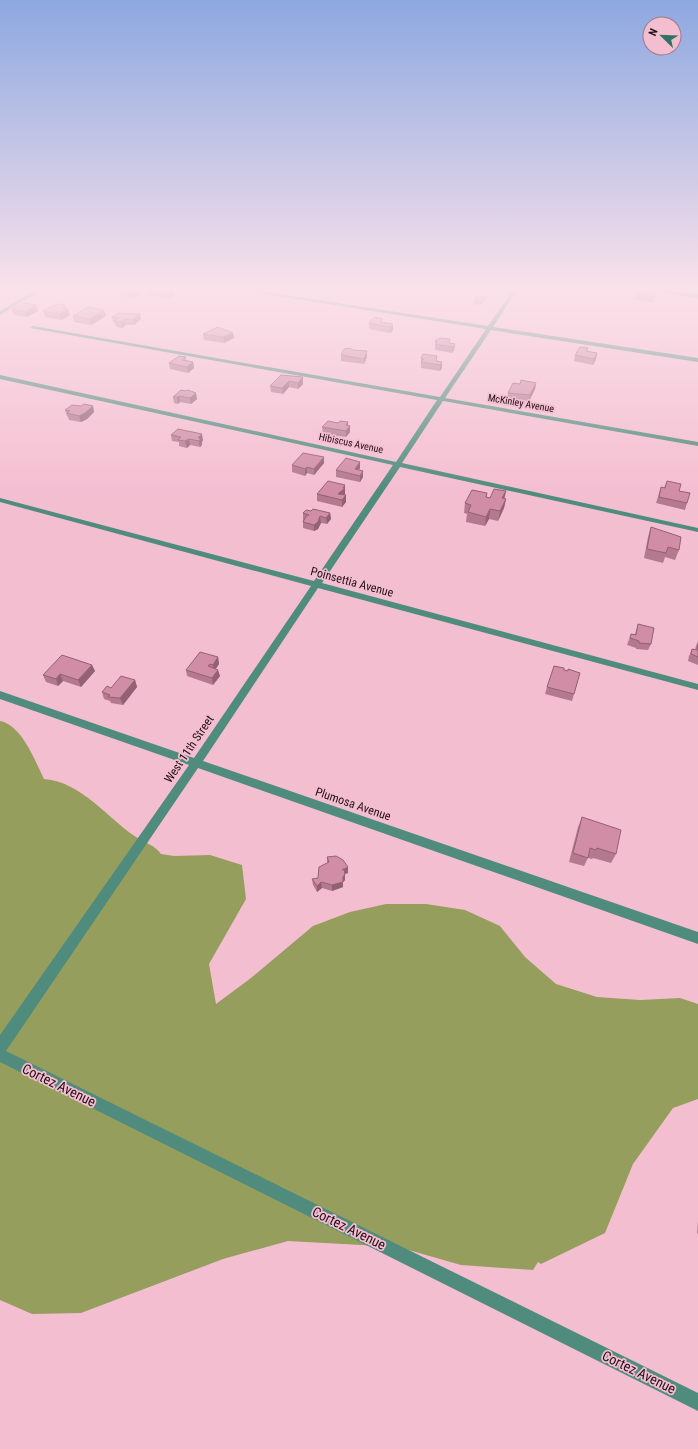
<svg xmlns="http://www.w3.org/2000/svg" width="698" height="1449" font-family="'Roboto Condensed',sans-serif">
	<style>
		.forest { fill: #959e5c }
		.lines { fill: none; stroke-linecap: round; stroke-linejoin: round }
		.minor { fill: #508c7d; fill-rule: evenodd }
		.wall { fill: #b4788f }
		.shaded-wall { fill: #926274 }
		.building { fill: #d18ca6; stroke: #926274 }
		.labels { text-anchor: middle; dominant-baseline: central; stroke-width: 3.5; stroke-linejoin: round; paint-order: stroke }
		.far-street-label { font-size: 10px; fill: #221017; stroke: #f4bed1 }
		.street-label { font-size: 12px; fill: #221017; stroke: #f4bed1 }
		.near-street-label { font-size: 14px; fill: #221017; stroke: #f4bed1 }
	</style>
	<rect width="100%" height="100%" fill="#f4bed1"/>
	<!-- forest -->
	<path class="forest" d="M0,721c22,4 35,40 44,58 38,3 63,39 92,58 9,6 19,8 25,17l13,2 36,-1 32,10 4,34 -37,65 7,40 35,-26 62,-52 37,-14 36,-8h40l39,6 35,16 25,31 31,27 41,13 43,3 40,-2 18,6v95l-25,9 -40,56 -28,69 -64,31 -3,-2 -5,8 -72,-5 -63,-18 -110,-6 -65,18 -142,54 -49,1 -32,-14z"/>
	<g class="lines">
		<!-- minor -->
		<path class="minor" d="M41,287h6l-47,28v-4z
			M220,287h12l256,39 27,-39h4l-26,40 205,31v4l-207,-32 -46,68 253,44v4l-255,-45 -41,62 296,65v4l-298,-65 -78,116 376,101v6l-380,-102 -115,173 495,171v12l-500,-176 -192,283 692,342v18l-698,-349v-27l189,-270 -189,-66v-8l194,67 117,-172 -311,-84v-4l314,83 79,-116 -393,-86v-4l396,87 41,-62 -407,-72 3,-2 407,71 46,-68z
			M627,287h14l57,7v4z"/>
	</g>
	<!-- wall -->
	<path class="wall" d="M57,287h14l-7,4 -7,-2z
		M120,287l25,4 -11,7 -9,-1v-2h-4z
		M684,287h10v1h-5z
		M175,289v5l-5,4 -22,-3 -1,-5z
		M636,293l19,4 -2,6 -19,-4z
		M486,297l-1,3 -4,5 -8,-1 1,-3z
		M36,305l2,6 -11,6 -13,-2 -2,-5z
		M66,308l4,7 -9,5 -16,-3 -2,-6z
		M73,316h33l-15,9 -17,-3z
		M112,317l29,2 -7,6h-8l-4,3 -6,-1 -1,-4 -2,-1z
		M383,322l10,2v6l-3,3 -21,-4v-6z
		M203,334l31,4 -10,5 -20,-3z
		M435,341l20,3 -1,6 -2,3 -17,-3z
		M588,348l-1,3 10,2 -1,6 -3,6 -19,-4 1,-6z
		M353,350l14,7 -3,7 -23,-3v-6z
		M437,356v5l5,1v6l-2,3 -19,-3v-10z
		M186,357v3l7,2 1,6 -6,5 -18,-4 -1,-6z
		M303,377v7l-5,5 -9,-2 -6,7 -12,-2 -1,-6z
		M536,383l-1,6 -6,12 -22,-2 1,-6 12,-9z
		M181,390l16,9 -6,5 -11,-2 -2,2 -4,-1 -1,-6z
		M81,406h12l1,6 -7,7 -6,3 -12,-2 -1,-3 -1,-1 -2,-6z
		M348,422v3l2,1v6l-4,5 -23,-3 -1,-7 16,-4z
		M171,435l32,5 -1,2v3l-2,2 -10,-2 -3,3 -8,-2v-4l-7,-1z
		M324,457v6l-10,12 -7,-2 -2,3 -13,-4v-7z
		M360,462v6l-1,2 4,7 -3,5 -24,-5v-7z
		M667,481l20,22 -2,7 -29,-7 5,-16 3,1z
		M345,485l-1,10h2v7l-4,5 -25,-6v-7z
		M506,491l-2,7 2,1 -2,9 -6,13 -9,-2 -4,7 -19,-4 1,-8 -3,-1 1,-10 22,-10v4l3,1z
		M311,511l19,2 1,6 -4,5 -6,-1 -3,6 -4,2 -11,-3v-15z
		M651,527l28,23 -4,10 -10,-3 -2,6 -19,-5 4,-21z
		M638,624l13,20 -3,6 -12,-1v-1l-9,-3 4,-11h4z
		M698,641v24l-10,-4 1,-5 3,-7 3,1 1,-4z
		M218,657l1,7 -3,5 4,7 -7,9 -26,-9 -1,-6z
		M92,665l3,6 -14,16 -18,-6 -5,5 -12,-4 -3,-7z
		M564,670l4,1 12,2 -8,28 -27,-7 2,-7z
		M135,680l2,7 -14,18 -12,-2 -1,-2 -6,-2 -2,-7 9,-4z
		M582,817l34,37 -5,9 -18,-5 -1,1 -4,-1 -4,8 -15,-4 9,-35z
		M327,857l21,16 -3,1v6l-2,2v5l-11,4 -10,-3 -5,4 -4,-7 -1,-6 6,-1 9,-15z
		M698,1221v13l-1,-1z"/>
	<!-- shaded-wall -->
	<path class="shaded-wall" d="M63,287h8l-7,4z
		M142,287h3v4l-11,7 -1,-5z
		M175,289v5l-5,4 -1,-5z
		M36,305l2,6 -11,6 -2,-5z
		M65,305l1,5 2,-1 2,6 -9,5 -1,-6z
		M104,310l2,6 -15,9 -1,-6z
		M140,314l1,5 -7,6 -1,-6z
		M125,319l1,6 -4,3 -1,-6z
		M393,324v6l-3,3v-6z
		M233,333l1,5 -10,5 -1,-6z
		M455,344l-1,6 -2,3 1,-6z
		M367,351v6l-3,7v-5z
		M597,353l-1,6 -3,6 1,-6z
		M193,362l1,6 -6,5 -1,-6z
		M442,362v6l-2,3v-6z
		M303,377v7l-5,5v-6z
		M289,381v6l-6,7 -1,-6z
		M536,383l-1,6 -6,12 1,-6z
		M196,393l1,6 -6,5 -1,-6z
		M179,396l1,6 -2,2 -1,-7z
		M93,406l1,6 -7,7 -6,3 -2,-6z
		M348,422v6l2,-2v6l-4,5v-12z
		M202,434l1,6 -1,2v3l-2,2 -2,-9z
		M189,439l1,6 -3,3 -2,-7z
		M324,457v6l-10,12v-6z
		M360,462v6l-5,8v-7z
		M307,467v6l-2,3v-7z
		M363,471v6l-3,5v-6z
		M345,485v10l-7,5v-6z
		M506,491l-2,10 -2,-3z
		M346,495v7l-4,5v-7z
		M506,499l-2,9 -6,13 2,-10z
		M490,509l-1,10 -4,7 1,-9z
		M330,513l1,6 -4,5 -1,-6z
		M320,516l1,7 -3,6 -4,2v-6z
		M218,657l1,7 -5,7 -1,-6z
		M92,665l3,6 -14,16 -3,-7z
		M218,670l2,6 -7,9 -1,-7z
		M60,674l3,7 -5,5 -2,-7z
		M135,680l2,7 -14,18 -3,-7z
		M348,867v6l-3,1v6l-2,2v5l-11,4v-6l10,-15z
		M321,882l1,6 -5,4v-6z"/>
	<!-- building -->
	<path class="building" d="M120,287h22l-9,6 -9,-1 2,-2 -6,-1 3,-2z
		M152,287h12l11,2 -6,4 -22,-3z
		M637,289l20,3 -2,5 -19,-4z
		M477,296l9,1 -4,6 -8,-2z
		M24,303l12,2 -11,7 -13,-2z
		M58,304l7,1 -2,3 5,1 -8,5 -17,-3 9,-5z
		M88,307l16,3 -14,9 -17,-3z
		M117,313l23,1 -7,5h-8l-4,3 -7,-1 5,-3 -7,-1z
		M374,317l9,2 -3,3 13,2 -3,3 -21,-4z
		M218,327l15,6 -10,4 -20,-3z
		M440,338l10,1 -1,4 6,1 -2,3 -18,-3 2,-2 -2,-1z
		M580,347l8,1 -2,3 11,2 -3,6 -19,-4z
		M350,348l3,2 14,1 -3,8 -23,-4 3,-6z
		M423,354l14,2 -1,5 6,1 -2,3 -19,-3 3,-3 -3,-1z
		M179,356l7,1 -4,3 11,2 -6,5 -18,-4z
		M281,375l22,2 -5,6 -9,-2 -7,7 -12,-2z
		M521,380l15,3 -6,12 -22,-2 5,-10 7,1z
		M181,390l5,1 2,-1 8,3 -6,5 -11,-2 -2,1h-4z
		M84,404l9,2 -8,7 -6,3 -12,-3 3,-2 -5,-1 7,-5 9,1z
		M328,421l10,2 2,-2 8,1 -2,3 4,1 -4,5 -24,-4z
		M178,429l24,5 -4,4h3l-2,3 -10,-2 -4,2 -7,-1 3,-3 -10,-2z
		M303,453l21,4 -10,12 -7,-2 -2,2 -13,-4z
		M346,458l14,4 -5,7 8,2 -3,5 -24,-6z
		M328,481l17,4 -2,3h2l-7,6 8,1 -4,5 -25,-6z
		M667,481l14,3 -2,7 11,2 -3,10 -28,-6 2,-10 4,1z
		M494,489l12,2 -4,7 4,1 -6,12 -10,-2 -4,8 -18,-5 3,-7 -6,-2 7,-13 15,3 -1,4 4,1z
		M313,509l17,4 -4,5 -6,-2 -2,6 -4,3 -11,-3 4,-7h2l-6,-2 3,-3 5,1z
		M651,527l30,10 -2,13 -11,-3 -2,6 -19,-4z
		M638,624l16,4 -3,16 -12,-1v-2l-9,-3 1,-4 5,1z
		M698,644v13l-7,-3 1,-5 5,1z
		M200,652l18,5 -5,8 -3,-1 -2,2 10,4 -6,8 -26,-8z
		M62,655l30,10 -14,15 -18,-6 -4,5 -13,-4z
		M554,666l10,2v2l4,1v-2l12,4 -6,21 -27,-7z
		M121,676l14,4 -15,18 -12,-1 2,-2 -8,-3 5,-6 4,2z
		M582,817l39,13 -5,24 -19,-6 -1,2 -6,-2 -2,10 -15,-5z
		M336,856l7,4 5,7 -6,3 2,-1 1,5 -2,3v5l-11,3 -11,-3 -4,4 -5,-7 6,-1 1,-11 10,-5 -2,-5z"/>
	<!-- sky -->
	<linearGradient id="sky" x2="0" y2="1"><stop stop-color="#8da8e0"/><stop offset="0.59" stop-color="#fae2ea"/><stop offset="1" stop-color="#fae2ea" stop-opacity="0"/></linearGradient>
	<rect width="698" height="490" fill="url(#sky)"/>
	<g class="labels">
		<!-- far-street labels -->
		<g class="far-street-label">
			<text transform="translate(521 403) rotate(10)">McKinley Avenue</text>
			<text transform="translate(351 443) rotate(12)">Hibiscus Avenue</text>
		</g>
		<!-- street labels -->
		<g class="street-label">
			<text transform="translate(352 582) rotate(15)">Poinsettia Avenue</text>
			<text transform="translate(189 749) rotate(-56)">West 11th Street</text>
			<text transform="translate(353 804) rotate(19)">Plumosa Avenue</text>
		</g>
		<!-- near-street labels -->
		<g class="near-street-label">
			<text transform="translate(59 1085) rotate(26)">Cortez Avenue</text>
			<text transform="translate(349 1228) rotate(26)">Cortez Avenue</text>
			<text transform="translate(639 1372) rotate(26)">Cortez Avenue</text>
		</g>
	</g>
	<!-- north arrow -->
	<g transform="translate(662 36) rotate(293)"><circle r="19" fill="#f4bed1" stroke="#a07887"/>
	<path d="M0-3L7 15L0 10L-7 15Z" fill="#307263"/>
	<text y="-6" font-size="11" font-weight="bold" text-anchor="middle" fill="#221017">N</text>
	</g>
</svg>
